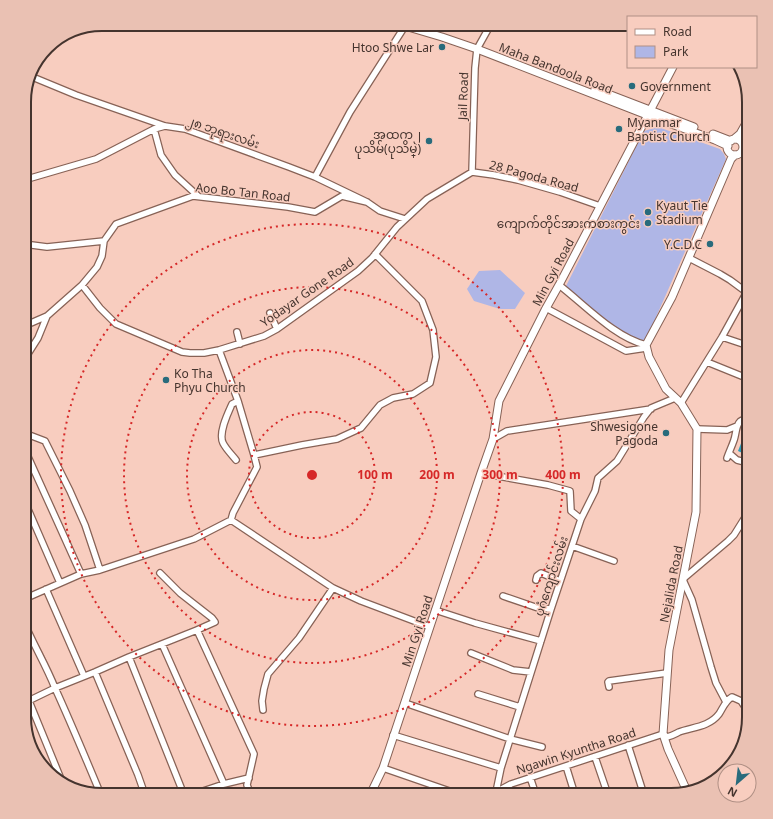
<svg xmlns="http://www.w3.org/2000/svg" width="773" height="819" font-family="'Noto Sans','Noto Sans Myanmar',sans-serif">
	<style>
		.green { fill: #afb6e6 }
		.water { fill: #2e9eb9 }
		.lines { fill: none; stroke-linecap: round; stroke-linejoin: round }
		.minor-casing { stroke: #876256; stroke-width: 8 }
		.major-casing { stroke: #876256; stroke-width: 9 }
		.minor { stroke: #fff; stroke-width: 5.5 }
		.major { stroke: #fff; stroke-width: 7 }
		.ring { fill: none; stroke: #d62828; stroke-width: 2; stroke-dasharray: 2 4 }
		.poi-dot { fill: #286b7c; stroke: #f8cdbf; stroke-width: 1.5 }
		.labels { text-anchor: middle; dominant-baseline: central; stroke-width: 3; stroke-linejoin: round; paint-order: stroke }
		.poi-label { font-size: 12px; fill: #45342e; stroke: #f8cdbf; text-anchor: end }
		.street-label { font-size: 12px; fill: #45342e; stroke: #f8cdbf }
		.rim { fill: none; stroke: #45342e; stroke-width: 2 }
		.centre { fill: #d62828; stroke: #f8cdbf; stroke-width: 2 }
		.ring-label { font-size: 12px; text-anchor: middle; font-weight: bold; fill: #d62828; stroke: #f8cdbf; stroke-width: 3; stroke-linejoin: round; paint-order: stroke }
	</style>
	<rect width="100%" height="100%" fill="#f8cdbf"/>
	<!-- green -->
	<path class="green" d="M658,127l62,22 4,5 2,5 -81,183 -7,3 -73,-57 79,-157z
		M500,270l25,23 -10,16h-15l-26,-8 -7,-12 12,-18z"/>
	<!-- water -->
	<path class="water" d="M749,423v33l-11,-5z"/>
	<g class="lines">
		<defs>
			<path id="minor" d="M30,76l46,19 89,31 20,3 11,4 93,34 26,10 52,25 13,9 25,8
				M154,129l7,26 14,20 23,21
				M472,172l3,-104 2,-19 14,-25
				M315,177l35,-65 55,-86
				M24,180l72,-21 58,-30 11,-3
				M24,244l23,3 57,-6
				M689,258l31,16 10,6 19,14
				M82,285l18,23 16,16 66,28 8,1h14l15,-3 45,-14 13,-7 81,-58 14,-13 25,-31 30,-28 45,-27 22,3 24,5 42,12 40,14
				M559,285c26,20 55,52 87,60
				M546,308l80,43 20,-3
				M270,313l7,16
				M24,326l23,-10
				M237,332l3,12
				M722,337l27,9
				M24,360l14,-22 9,-22 35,-31 15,-18 5,-11 2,-15 12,-17 77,-28 95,11 27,5 27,-16 25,6
				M707,362l42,17
				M681,403l41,-66 27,-49
				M697,429l30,1 10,-4
				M24,433l21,8 25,50 15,34 15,45
				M493,439l14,-8 144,-22
				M24,448l57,126
				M729,453l8,7 12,3
				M254,455l48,-10 35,-6 24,-11 19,-23 13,-7 20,-4 17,-11 6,-26 -3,-27 -11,-29 -47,-47
				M727,458c2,-6 5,-12 7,-18 3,-8 1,-23 15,-20
				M236,460c-4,-5 -10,-11 -13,-17 -5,-10 5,-30 9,-39l6,-3
				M481,473l67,12 22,6 1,20 10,8
				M24,500l36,83
				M231,520l102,68 28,13 69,26
				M572,546l42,15
				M683,579l45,-38 6,-6 15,-24
				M536,580l1,-4 4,-3 19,8
				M683,580l9,20 19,67 5,16 10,19
				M46,589l38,87
				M503,596l35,12 13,1
				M24,599l57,-25 19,-4 94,-31 37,-19 2,-7 24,-46 -3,-12 -16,-54 -19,-51
				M435,610l40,13 66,18
				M24,622c9,22 22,43 31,66 16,35 31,71 46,107
				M197,630l57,124 -7,31 4,10
				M162,644l62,140
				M471,653l42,17 18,2
				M129,657l55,138
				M95,672l43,103 7,20
				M609,687l-1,-5 1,-1 58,-8
				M478,694l42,13
				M29,701l34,83
				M24,703l31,-15 40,-16 34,-15 68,-27 18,-8 -3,-4 -32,-25 -20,-20
				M405,703l105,36 32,8
				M263,710l-1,-9 2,-12 4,-15 31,-36 34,-50
				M393,735l108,33
				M628,745l16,50
				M595,757l13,38
				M566,766l9,29
				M383,768l78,27
				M530,777l6,18
				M496,792l5,-24 50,-159 30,-90 14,-28 3,-13 19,-17 27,-44 7,-9 24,-10
				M191,795l33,-11 25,-6
				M488,795l8,-3 15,-8 152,-50 4,3c5,-1 8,-3 12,-5 14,-5 30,-5 40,-18 4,-6 6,-13 13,-17l9,4 8,12"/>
			<path id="major" d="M398,24l44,13 35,12 170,66 68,25 13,6
				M595,89l99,38
				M713,134l18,7
				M734,139l6,-5 9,-16
				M727 147a8 8 0 1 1 16 0a8 8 0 1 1-16 0Z
				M686,789l-18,-40 -5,-15 6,-84 27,-138 1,-83 -16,-26 -15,-14 -17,-32 -3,-12 26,-48 59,-138 4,-4
				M370,795l13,-27 98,-295 12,-34 6,-38 46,-91 14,-25 114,-218"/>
		</defs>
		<!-- minor casing -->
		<use href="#minor" class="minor-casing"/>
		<!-- major casing -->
		<use href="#major" class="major-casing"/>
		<!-- minor -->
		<use href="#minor" class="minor"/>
		<!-- major -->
		<use href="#major" class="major"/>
	</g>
	<!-- distance rings -->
	<g class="ring">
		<circle cx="312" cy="475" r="63"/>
		<circle cx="312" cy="475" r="125"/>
		<circle cx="312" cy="475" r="188"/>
		<circle cx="312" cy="475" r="251"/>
	</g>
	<!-- markers -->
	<g class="poi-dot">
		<circle cx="442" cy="47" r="4"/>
		<circle cx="632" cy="86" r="4"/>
		<circle cx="619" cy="129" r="4"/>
		<circle cx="429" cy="141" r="4"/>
		<circle cx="648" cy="212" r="4"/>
		<circle cx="648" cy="223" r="4"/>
		<circle cx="710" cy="244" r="4"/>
		<circle cx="166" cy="380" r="4"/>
		<circle cx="666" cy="433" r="4"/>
	</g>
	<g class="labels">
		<!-- poi labels -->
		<g class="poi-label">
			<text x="434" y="47">Htoo Shwe Lar</text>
			<text x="640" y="86" text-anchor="start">Government</text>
			<text x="627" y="122" text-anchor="start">Myanmar<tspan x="627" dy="14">Baptist Church</tspan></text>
			<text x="421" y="134">အထက၂<tspan x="421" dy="14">ပုသိမ်(ပုသိမ္)</tspan></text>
			<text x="656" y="205" text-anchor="start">Kyaut Tie<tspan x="656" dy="14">Stadium</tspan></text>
			<text x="640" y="223">ကျောက်တိုင်အားကစားကွင်း</text>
			<text x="702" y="244">Y.C.D.C</text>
			<text x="174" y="373" text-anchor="start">Ko Tha<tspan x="174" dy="14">Phyu Church</tspan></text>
			<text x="658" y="426">Shwesigone<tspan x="658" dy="14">Pagoda</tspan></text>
		</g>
		<!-- street labels -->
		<g class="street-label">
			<text transform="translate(556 68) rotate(21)">Maha Bandoola Road</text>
			<text transform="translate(463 96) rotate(-88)">Jail Road</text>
			<text transform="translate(223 132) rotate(19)">၂၈ ဘုရားလမ်း</text>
			<text transform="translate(534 176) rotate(15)">28 Pagoda Road</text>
			<text transform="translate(243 192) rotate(6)">Aoo Bo Tan Road</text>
			<text transform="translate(553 272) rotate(-62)">Min Gyi Road</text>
			<text transform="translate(307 292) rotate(-35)">Yodayar Gone Road</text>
			<text transform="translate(551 576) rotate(-72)">ပုဂံကျောင်းလမ်း</text>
			<text transform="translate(671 584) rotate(-79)">Nejalida Road</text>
			<text transform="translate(417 631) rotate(-72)">Min Gyi Road</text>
			<text transform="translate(576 751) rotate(-18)">Ngawin Kyuntha Road</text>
		</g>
	</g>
	<!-- crop -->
	<path d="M0 0H773V819H0ZM102 31H671A71 71 0 0 1 742 102V717A71 71 0 0 1 671 788H102A71 71 0 0 1 31 717V102A71 71 0 0 1 102 31Z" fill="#eac1b3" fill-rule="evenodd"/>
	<path class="rim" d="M102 31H671A71 71 0 0 1 742 102V717A71 71 0 0 1 671 788H102A71 71 0 0 1 31 717V102A71 71 0 0 1 102 31Z"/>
	<circle cx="312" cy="475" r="6" class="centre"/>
	<g class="ring-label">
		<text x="375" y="479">100 m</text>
		<text x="437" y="479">200 m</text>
		<text x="500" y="479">300 m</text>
		<text x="563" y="479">400 m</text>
	</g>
	<!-- legend -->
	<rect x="627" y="16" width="130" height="52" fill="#f8cdbf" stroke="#b09085"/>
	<rect x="635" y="29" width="20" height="6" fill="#ffffff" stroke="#b09085"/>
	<text x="663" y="36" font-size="12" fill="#45342e">Road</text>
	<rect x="635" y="46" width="20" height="12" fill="#afb6e6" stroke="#b09085"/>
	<text x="663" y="56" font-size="12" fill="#45342e">Park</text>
	<!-- north arrow -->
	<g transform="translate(737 783) rotate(208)"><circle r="19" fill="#f8cdbf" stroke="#b09085"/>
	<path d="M0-3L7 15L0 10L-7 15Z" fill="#286b7c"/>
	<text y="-6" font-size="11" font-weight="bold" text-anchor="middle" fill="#45342e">N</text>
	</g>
</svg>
